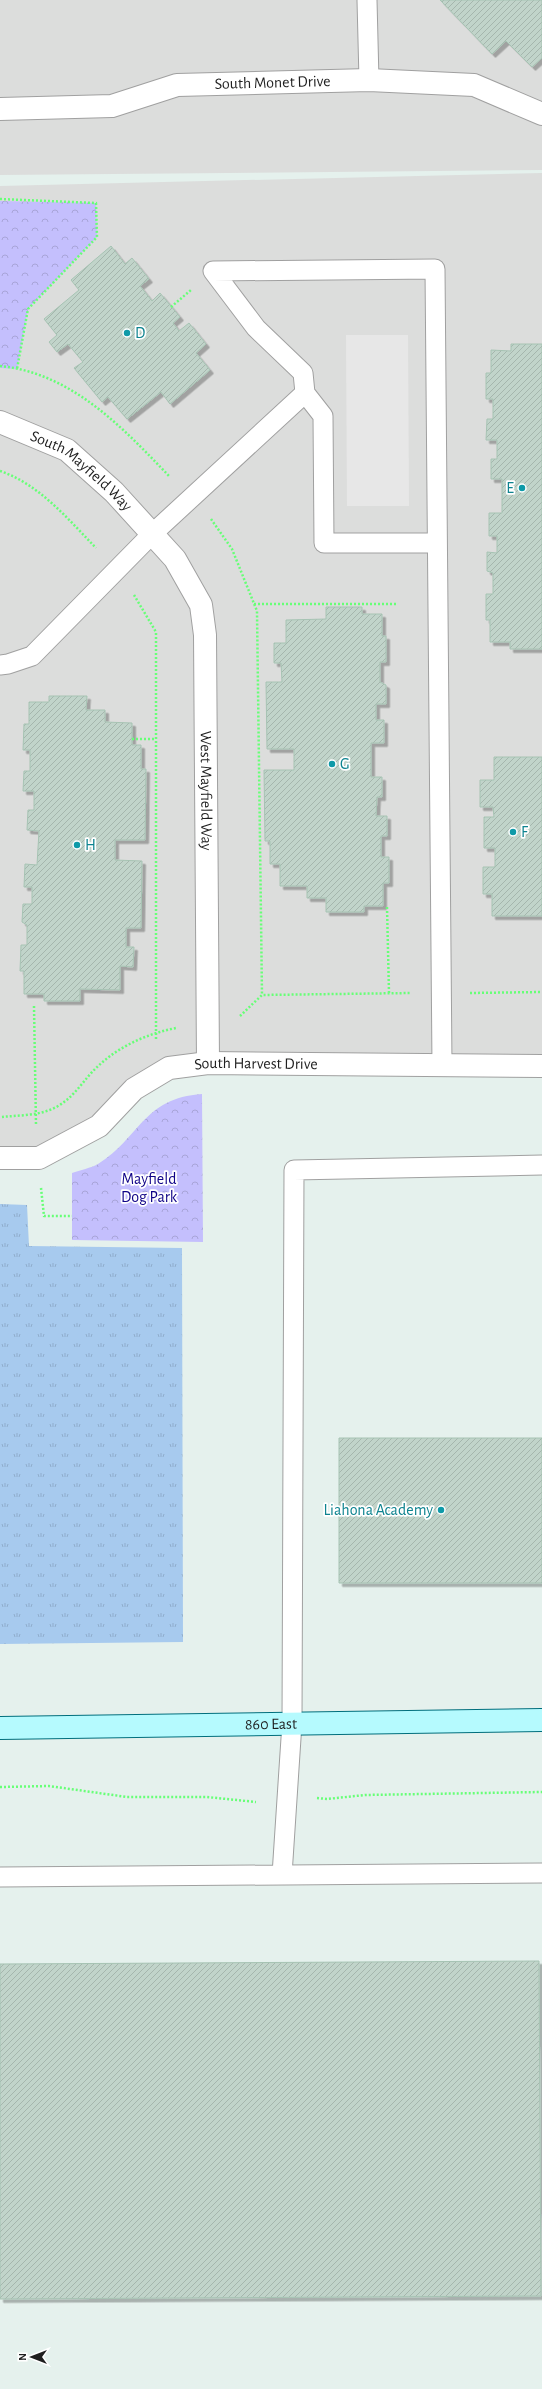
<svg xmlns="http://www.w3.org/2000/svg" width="542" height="2389" font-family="'Alegreya Sans',sans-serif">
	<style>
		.residential { fill: #dcdddc }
		.grass { fill: url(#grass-tufts) }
		.park { fill: url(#park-crowns) }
		.parking { fill: #e7e7e7 }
		.building { fill: url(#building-hatch); stroke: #a6c3b3; filter: url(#shadow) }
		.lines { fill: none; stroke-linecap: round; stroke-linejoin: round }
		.lane-casing { stroke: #a0a0a0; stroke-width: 21 }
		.street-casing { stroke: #a0a0a0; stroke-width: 24 }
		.secondary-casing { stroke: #006e7c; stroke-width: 24 }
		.path { stroke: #67ff77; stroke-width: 2.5; stroke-dasharray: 2 2; stroke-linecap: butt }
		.lane { stroke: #fff; stroke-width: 19 }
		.street { stroke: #fff; stroke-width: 22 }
		.secondary { stroke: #b5fafe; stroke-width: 22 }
		.culture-dot { fill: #0f9aa8; stroke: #fff; stroke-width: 1.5 }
		.labels { text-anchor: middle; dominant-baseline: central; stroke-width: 3.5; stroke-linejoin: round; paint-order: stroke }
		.street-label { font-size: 16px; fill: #1f1f1f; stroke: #fff }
		.culture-label { font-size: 16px; fill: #0d838f; stroke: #fff; text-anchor: start }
		.park-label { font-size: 16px; fill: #0f0387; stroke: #fff }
	</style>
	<defs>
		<pattern id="grass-tufts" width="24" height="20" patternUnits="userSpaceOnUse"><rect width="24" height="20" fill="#a7caee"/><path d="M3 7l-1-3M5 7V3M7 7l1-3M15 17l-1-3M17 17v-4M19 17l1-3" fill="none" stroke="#8fadcc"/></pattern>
		<pattern id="park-crowns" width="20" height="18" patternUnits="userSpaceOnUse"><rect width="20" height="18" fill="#c4bffd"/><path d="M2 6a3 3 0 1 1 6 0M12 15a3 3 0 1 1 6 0" fill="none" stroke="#a8a4d8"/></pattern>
		<pattern id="building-hatch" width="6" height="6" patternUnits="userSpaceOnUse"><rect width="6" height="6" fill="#c1d4ca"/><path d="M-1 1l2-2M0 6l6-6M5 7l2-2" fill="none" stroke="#a5b6ad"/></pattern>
		<filter id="shadow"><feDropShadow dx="3.5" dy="3.5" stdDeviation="0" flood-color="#0004"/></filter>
	</defs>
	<rect width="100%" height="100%" fill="#e5f1ed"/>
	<!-- residential -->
	<path class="residential" d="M0,0h542v170l-542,5z
		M542,173v893l-334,-3 -74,26 -95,69h-39v-972z"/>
	<!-- grass -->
	<path class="grass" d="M0,1204l27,1 2,41 153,2 1,394 -183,2z"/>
	<!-- park -->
	<path class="park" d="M0,201l96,2 1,34 -69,72 -11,60 -17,-1z
		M202,1094l1,148 -131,-2v-67c8,-3 19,-5 26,-9 42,-26 45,-66 104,-70z"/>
	<!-- parking -->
	<path class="parking" d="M346,335h62l1,171h-62z"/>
	<!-- building -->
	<path class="building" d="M440,0h102v58l-10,9 -26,-26 -14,13z
		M111,246l14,18 7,-6 17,21 -9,7 12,15 8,-8 20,24 -7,6 6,8 10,-8 17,21 -10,9 14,17 -40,34 -9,-12 -34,27 -19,-22 -6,5 -28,-34 9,-6 -15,-18 -11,8 -8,-10 8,-7 -13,-16 35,-29 -8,-10z
		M511,344h31v305h-32v-7h-20v-22h-4v-26h7v-21l-6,-2v-19l10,1v-17h-8v-23h13v-34h-11v-20h6v-19h-11l1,-21h6v-20h-7v-26h5v-23l20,1z
		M326,607h36v7h20v22h4v26h-6v20l6,3v19h-10v16h8v23h-13v34h11v20h-5l-1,19h11v20h-6v21h8v26h-6v23h-19v6h-38v-14h-19v-12h-27v-22h-10v-23h-5l-1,-71h30v-21h-27l-1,-67h16l-1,-19h-7v-20h12v-23l40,-1z
		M49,696h38l-1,14h19v12l27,1v22h9v24h5l-1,71h-30v20l27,1 -1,67h-15v19h8l-1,20 -13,-1v24l-40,-1v12h-36v-7h-20v-23h-4l1,-26h6v-20l-5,-3 1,-18h9v-17h-8l1,-23 12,1 2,-34 -12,-1 1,-20h6v-19h-11l1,-20h6v-21h-7l1,-26h5v-22h20z
		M494,757h48v159h-50v-22h-9v-27h12v-19h-11v-31h10l-1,-10h-13v-27h14z
		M339,1438h203v145h-203z
		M539,1961l2,335 -541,3v-335z"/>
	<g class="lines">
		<defs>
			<path id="lane" d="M367,0l2,80
				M305,393l18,23 1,127h113
				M0,665l8,-1 24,-8 119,-121 154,-142 -2,-20 -47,-45 -43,-57 222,-2 7,796
				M282,1875l10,-152 2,-553 248,-5
				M0,1877l542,-4"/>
			<g id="street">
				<path id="s1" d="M0,109l112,-3 65,-21 192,-5 105,5 68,29"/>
				<path id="s2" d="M0,422l67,28 47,42 61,67 26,46 4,30 3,428"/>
				<path id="s3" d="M0,1158h39l60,-32 35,-37 35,-21 39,-5 334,3"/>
			</g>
			<g id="secondary">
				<path id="s4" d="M0,1728l542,-8"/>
			</g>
		</defs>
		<!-- lane casing -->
		<use href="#lane" class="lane-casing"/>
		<!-- street casing -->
		<use href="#street" class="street-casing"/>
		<!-- secondary casing -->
		<use href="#secondary" class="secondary-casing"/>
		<!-- path -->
		<path class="path" d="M0,199l96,4 1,34 -69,72 -11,60
			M171,307l20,-17
			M0,366c72,7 123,62 170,111
			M0,471c39,13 68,48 96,77
			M211,519l21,30 25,62 5,384
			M134,595l22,37v408
			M254,604h144
			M132,739h24
			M387,907l2,86
			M470,993l72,-1
			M34,1006l2,119
			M240,1016l22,-21 149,-2
			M2,1117c18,-2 39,-1 56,-11 16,-9 25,-25 37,-37 22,-22 51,-35 81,-41
			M41,1188l3,28h28
			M0,1787l49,-1 78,11h80l49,5
			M317,1798l10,1 38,-4 177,-3"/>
		<!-- lane -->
		<use href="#lane" class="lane"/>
		<!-- street -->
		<use href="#street" class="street"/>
		<!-- secondary -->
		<use href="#secondary" class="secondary"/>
	</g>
	<!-- markers -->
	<g class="culture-dot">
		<circle cx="127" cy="333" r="4"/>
		<circle cx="522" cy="488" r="4"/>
		<circle cx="332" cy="764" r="4"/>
		<circle cx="513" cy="832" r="4"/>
		<circle cx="77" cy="845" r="4"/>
		<circle cx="441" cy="1510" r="4"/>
	</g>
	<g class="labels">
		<!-- street labels -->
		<g class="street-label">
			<text stroke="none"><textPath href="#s1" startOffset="276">South Monet Drive</textPath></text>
			<text stroke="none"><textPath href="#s2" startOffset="96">South Mayfield Way</textPath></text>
			<text stroke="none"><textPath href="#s2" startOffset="465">West Mayfield Way</textPath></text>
			<text stroke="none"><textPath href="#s3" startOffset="286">South Harvest Drive</textPath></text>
			<text stroke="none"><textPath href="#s4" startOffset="271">860 East</textPath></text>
		</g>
		<!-- culture labels -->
		<g class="culture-label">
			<text x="135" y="333">D</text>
			<text x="514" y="488" text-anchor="end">E</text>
			<text x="340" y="764">G</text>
			<text x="521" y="832">F</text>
			<text x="85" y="845">H</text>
			<text x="433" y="1510" text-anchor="end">Liahona Academy</text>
		</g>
		<!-- park labels -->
		<g class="park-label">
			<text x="149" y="1179">Mayfield<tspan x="149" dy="18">Dog Park</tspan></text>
		</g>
	</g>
	<!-- north arrow -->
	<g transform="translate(32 2357) rotate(270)" stroke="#ffffff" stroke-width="3" paint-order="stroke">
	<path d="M0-3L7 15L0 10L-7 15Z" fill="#1f1f1f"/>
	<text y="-6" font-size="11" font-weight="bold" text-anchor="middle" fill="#1f1f1f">N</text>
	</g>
</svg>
